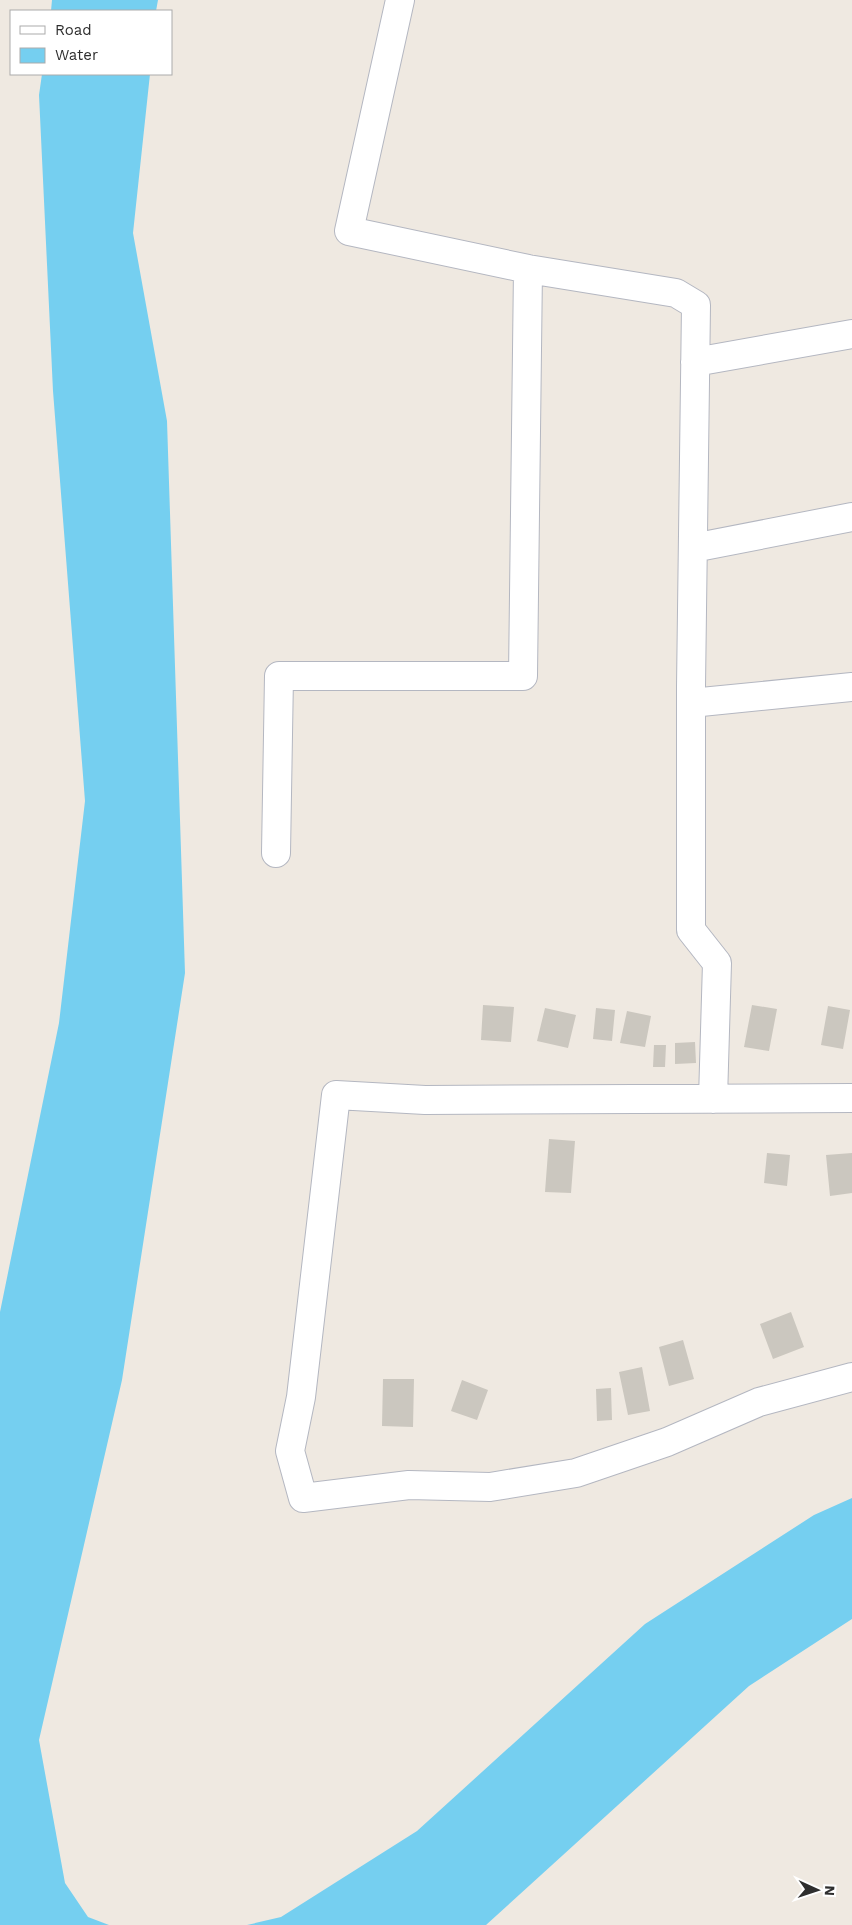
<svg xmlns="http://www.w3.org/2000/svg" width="852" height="1925" font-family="'Work Sans',sans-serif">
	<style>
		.water { fill: #75cff0 }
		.building { fill: #cbc7bf }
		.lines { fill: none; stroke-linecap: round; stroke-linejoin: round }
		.minor-casing { stroke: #b4b7c1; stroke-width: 30 }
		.minor { stroke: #fff; stroke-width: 28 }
	</style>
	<rect width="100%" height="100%" fill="#efe9e1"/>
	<!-- water -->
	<path class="water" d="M52,0h106l-2,11h-105z
		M42,74h108l-17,159 34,188 18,552 -63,407 -83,360 26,143 23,34 21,8h-109v-613l59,-289 26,-222 -32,-410 -14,-296z
		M852,1498v121l-103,67 -263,239h-239l34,-8 136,-86 228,-207 169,-109z"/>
	<!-- building -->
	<path class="building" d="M483,1005l31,2 -3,35 -30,-2z
		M752,1005l25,4 -8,42 -25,-4z
		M828,1006l22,4 -7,39 -22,-4z
		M545,1008l31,7 -8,33 -31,-7z
		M596,1008l19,2 -3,31 -19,-2z
		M627,1011l24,5 -6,31 -25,-4z
		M695,1042l1,21 -21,1v-21z
		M654,1045h12l-1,22h-12z
		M549,1139l26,2 -4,52 -26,-1z
		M767,1153l23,2 -3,31 -23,-3z
		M852,1153v40l-22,3 -4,-41z
		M791,1312l13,35 -31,12 -13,-35z
		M683,1340l11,39 -25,7 -10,-39z
		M642,1367l8,44 -22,4 -9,-43z
		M383,1379h31l-1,48 -31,-1z
		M462,1380l26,10 -11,30 -26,-9z
		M611,1388l1,32 -15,1 -1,-32z"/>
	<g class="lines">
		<defs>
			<path id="minor" d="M400,0l-51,231 179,38 148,24 20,12 -5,382v243l26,33 -4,136
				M695,362l157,-28
				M693,548l159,-31
				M691,703l161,-16
				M276,853l3,-177h244l5,-407
				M852,1098l-427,2 -89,-5 -35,302 -11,54 13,47 106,-13 81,2 86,-14 91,-31 92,-40 93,-25"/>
		</defs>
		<!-- minor casing -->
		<use href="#minor" class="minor-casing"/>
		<!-- minor -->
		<use href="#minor" class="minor"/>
	</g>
	<!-- legend -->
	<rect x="10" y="10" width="162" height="65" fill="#ffffff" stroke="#ababab"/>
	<rect x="20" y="26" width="25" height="8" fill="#ffffff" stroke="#ababab"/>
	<text x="55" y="35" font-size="15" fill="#2e2e2e">Road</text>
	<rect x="20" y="48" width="25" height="15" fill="#75cff0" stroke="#ababab"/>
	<text x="55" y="60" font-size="15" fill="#2e2e2e">Water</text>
	<!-- north arrow -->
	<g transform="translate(817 1890) rotate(93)" stroke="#ffffff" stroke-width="4" paint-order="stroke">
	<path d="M0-4L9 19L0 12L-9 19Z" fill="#2e2e2e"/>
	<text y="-8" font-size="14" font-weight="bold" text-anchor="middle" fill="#2e2e2e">N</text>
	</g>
</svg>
